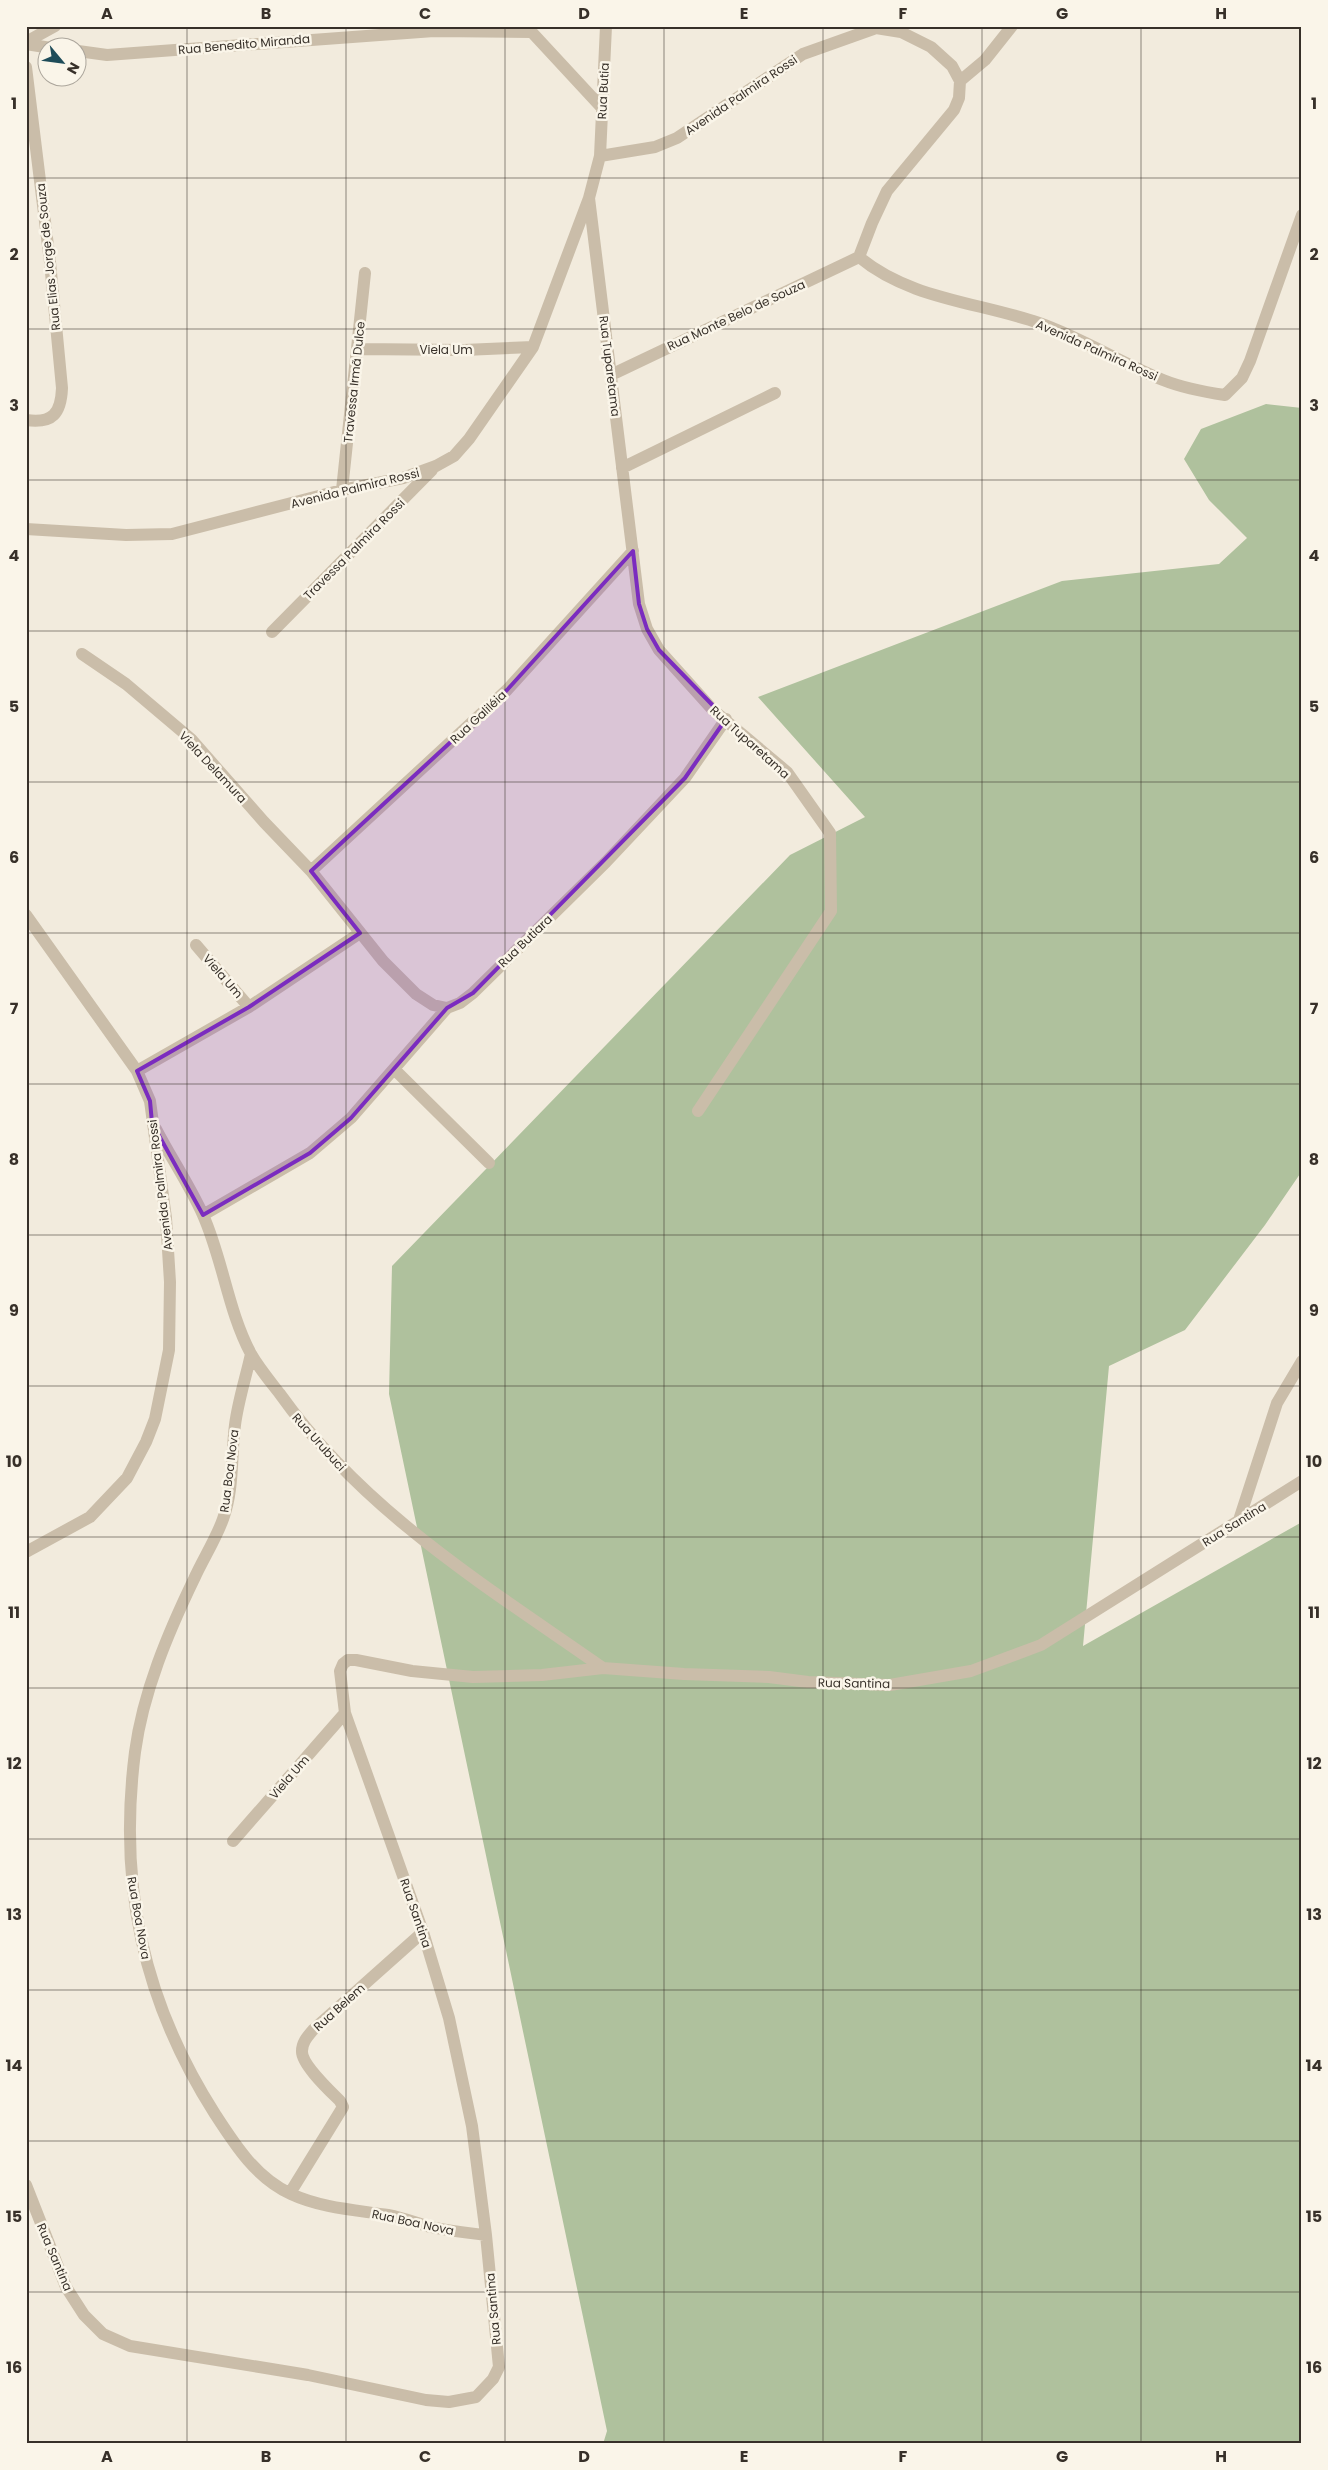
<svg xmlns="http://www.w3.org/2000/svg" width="1328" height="2470" font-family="Poppins,sans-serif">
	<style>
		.green { fill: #afc19d }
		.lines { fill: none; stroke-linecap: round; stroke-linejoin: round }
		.minor { stroke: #cabda9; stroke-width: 12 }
		.marked { fill: #7b2cbf; fill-opacity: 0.2; stroke: #7b2cbf; stroke-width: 4; stroke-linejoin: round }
		.grid { fill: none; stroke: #373029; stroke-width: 1; stroke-opacity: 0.55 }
		.labels { text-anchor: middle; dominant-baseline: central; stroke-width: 5; stroke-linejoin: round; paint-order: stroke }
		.street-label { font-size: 12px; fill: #373029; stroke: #faf5e9 }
		.neatline { fill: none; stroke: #373029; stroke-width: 2 }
		.grid-label { font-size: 16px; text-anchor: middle; font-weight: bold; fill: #373029 }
	</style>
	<rect width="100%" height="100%" fill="#f2ebdd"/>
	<!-- green -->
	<path class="green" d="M1266,404l36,4v763l-37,54 -80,105 -76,36 -26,280 219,-124v922h-699l4,-13 -218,-1037 3,-128 398,-411 75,-38 -107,-120 304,-116 157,-17 28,-26 -38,-38 -25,-41 17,-30z"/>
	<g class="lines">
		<!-- minor -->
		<path class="minor" d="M527,27l75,81
			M26,42l29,-16
			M26,44l25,4
			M78,51l29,4 327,-24 97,1
			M26,67l24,195 12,126c-1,25 -9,36 -36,32
			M960,81l25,-21 27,-34
			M600,156l55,-9 22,-9 126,-84 73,-26 25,4 30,15 21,19 8,15 -1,17 -5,12 -67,81 -15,32 -13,34c50,42 119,45 180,66 43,15 82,40 124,57 20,8 41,12 62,15l17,-17 8,-17 52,-146
			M589,198l50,406 8,25 12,21 53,59 75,63 43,61 1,78 -133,200
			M358,349l106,1 69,-3
			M613,374l246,-117
			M622,468l153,-75
			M342,490l23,-217
			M26,529l100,6 46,-1 170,-44 61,-12 33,-12 18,-10 15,-17 64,-92 56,-149 11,-42 6,-130
			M272,632l160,-162
			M82,654l44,30 65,55 73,83 47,49 72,90 33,33 17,11 14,3 13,-5 13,-10 133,-131 79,-84 41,-59
			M311,871l196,-181 126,-139
			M26,915l111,156 13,30 16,117 4,64 -1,68 -14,69 -9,23 -19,36 -37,39 -64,35
			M196,945l53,62
			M394,1069l95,94
			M137,1071l112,-64 111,-74
			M156,1129c15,29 34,57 47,86 20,45 25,96 48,139 8,14 19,27 29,40 84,118 206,192 323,274
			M203,1215l107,-62 41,-35 96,-110
			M251,1354c-5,23 -13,47 -16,71 -4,30 -1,65 -12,94 -7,20 -20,40 -29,60 -26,54 -51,113 -59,173 -17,133 8,249 80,362 20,31 41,64 76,80 30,14 65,16 97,21 15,3 29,8 43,12 19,4 37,6 55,8
			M1239,1520l38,-117 25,-42
			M233,1841l112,-128
			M26,2185l40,102 18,28 19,19 27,12 178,29 118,25 23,2 27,-5 17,-18 6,-12 -13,-132 -14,-109 -23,-108 -26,-86 -78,-219 -5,-42 3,-7 5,-4h8l56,11 61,6 69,-2 61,-7 81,6 85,3 39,5 82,3 81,-14 70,-26 261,-164
			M290,2193l53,-86 -3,-6c-10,-10 -39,-37 -38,-50 0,-9 6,-15 11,-21l110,-98"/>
	</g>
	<!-- marked area -->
	<path class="marked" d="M633,551l6,53 8,25 12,21 67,69 -41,59 -212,215 -26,15 -96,110 -41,35 -107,62 -51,-92 -2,-22 -13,-30 112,-64 111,-74 -49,-62 196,-181z"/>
	<!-- grid -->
	<path class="grid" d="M187,26v2418M346,26v2418M505,26v2418M664,26v2418M823,26v2418M982,26v2418M1141,26v2418M26,178h1276M26,329h1276M26,480h1276M26,631h1276M26,782h1276M26,933h1276M26,1084h1276M26,1235h1276M26,1386h1276M26,1537h1276M26,1688h1276M26,1839h1276M26,1990h1276M26,2141h1276M26,2292h1276"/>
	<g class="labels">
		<!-- street labels -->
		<g class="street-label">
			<text transform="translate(244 44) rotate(-5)">Rua Benedito Miranda</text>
			<text transform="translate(603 91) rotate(-87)">Rua Butia</text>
			<text transform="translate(741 95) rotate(-34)">Avenida Palmira Rossi</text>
			<text transform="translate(48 257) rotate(-96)">Rua Elias Jorge de Souza</text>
			<text transform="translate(736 315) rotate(-25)">Rua Monte Belo de Souza</text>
			<text x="446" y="349">Viela Um</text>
			<text transform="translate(1097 350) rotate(24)">Avenida Palmira Rossi</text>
			<text transform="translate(610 366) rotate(83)">Rua Tuparetama</text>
			<text transform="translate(354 382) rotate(-84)">Travessa Irmã Dulce</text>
			<text transform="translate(355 488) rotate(-14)">Avenida Palmira Rossi</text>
			<text transform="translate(354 549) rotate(-45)">Travessa Palmira Rossi</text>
			<text transform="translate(478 717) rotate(-43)">Rua Galiléia</text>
			<text transform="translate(750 742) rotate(42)">Rua Tuparetama</text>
			<text transform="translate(213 767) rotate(47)">Viela Delamura</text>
			<text transform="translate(525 941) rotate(-44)">Rua Butiara</text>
			<text transform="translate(223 976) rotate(49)">Viela Um</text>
			<text transform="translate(160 1185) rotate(-97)">Avenida Palmira Rossi</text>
			<text transform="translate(319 1442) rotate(48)">Rua Urubuci</text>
			<text transform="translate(229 1471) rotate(-83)">Rua Boa Nova</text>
			<text transform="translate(1234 1524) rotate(-32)">Rua Santina</text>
			<text transform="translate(854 1683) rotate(1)">Rua Santina</text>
			<text transform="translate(289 1777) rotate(-49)">Viela Um</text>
			<text transform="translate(416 1913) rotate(71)">Rua Santina</text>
			<text transform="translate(139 1918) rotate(80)">Rua Boa Nova</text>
			<text transform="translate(339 2007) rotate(-42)">Rua Belem</text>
			<text transform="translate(413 2222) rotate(12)">Rua Boa Nova</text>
			<text transform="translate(55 2257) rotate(67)">Rua Santina</text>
			<text transform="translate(493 2309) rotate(-95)">Rua Santina</text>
		</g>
	</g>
	<!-- border -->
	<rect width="1328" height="2470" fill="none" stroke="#faf5e9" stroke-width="55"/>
	<!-- north arrow -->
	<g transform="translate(62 62) rotate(119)"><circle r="24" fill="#faf5e9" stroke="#aca69c"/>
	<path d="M0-4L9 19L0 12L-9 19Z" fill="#1e4c59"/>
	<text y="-8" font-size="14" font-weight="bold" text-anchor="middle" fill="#373029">N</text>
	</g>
	<rect x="28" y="28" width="1272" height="2414" class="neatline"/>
	<g class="grid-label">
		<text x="107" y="19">A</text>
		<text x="266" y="19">B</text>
		<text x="425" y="19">C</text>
		<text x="584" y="19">D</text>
		<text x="744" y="19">E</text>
		<text x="903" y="19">F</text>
		<text x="1062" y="19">G</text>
		<text x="1221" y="19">H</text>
		<text x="14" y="109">1</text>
		<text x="1314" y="109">1</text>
		<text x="14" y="260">2</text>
		<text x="1314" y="260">2</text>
		<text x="14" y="411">3</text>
		<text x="1314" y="411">3</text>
		<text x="14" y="561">4</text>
		<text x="1314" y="561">4</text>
		<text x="14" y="712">5</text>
		<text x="1314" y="712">5</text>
		<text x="14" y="863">6</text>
		<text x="1314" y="863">6</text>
		<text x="14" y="1014">7</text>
		<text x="1314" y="1014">7</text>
		<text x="14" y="1165">8</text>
		<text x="1314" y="1165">8</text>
		<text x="14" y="1316">9</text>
		<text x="1314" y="1316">9</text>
		<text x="14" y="1467">10</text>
		<text x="1314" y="1467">10</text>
		<text x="14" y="1618">11</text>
		<text x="1314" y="1618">11</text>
		<text x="14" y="1769">12</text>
		<text x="1314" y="1769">12</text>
		<text x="14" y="1920">13</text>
		<text x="1314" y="1920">13</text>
		<text x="14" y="2071">14</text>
		<text x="1314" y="2071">14</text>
		<text x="14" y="2222">15</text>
		<text x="1314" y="2222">15</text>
		<text x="14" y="2373">16</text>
		<text x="1314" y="2373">16</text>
		<text x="107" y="2462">A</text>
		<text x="266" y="2462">B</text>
		<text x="425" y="2462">C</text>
		<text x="584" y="2462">D</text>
		<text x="744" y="2462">E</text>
		<text x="903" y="2462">F</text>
		<text x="1062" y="2462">G</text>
		<text x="1221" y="2462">H</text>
	</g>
</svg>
